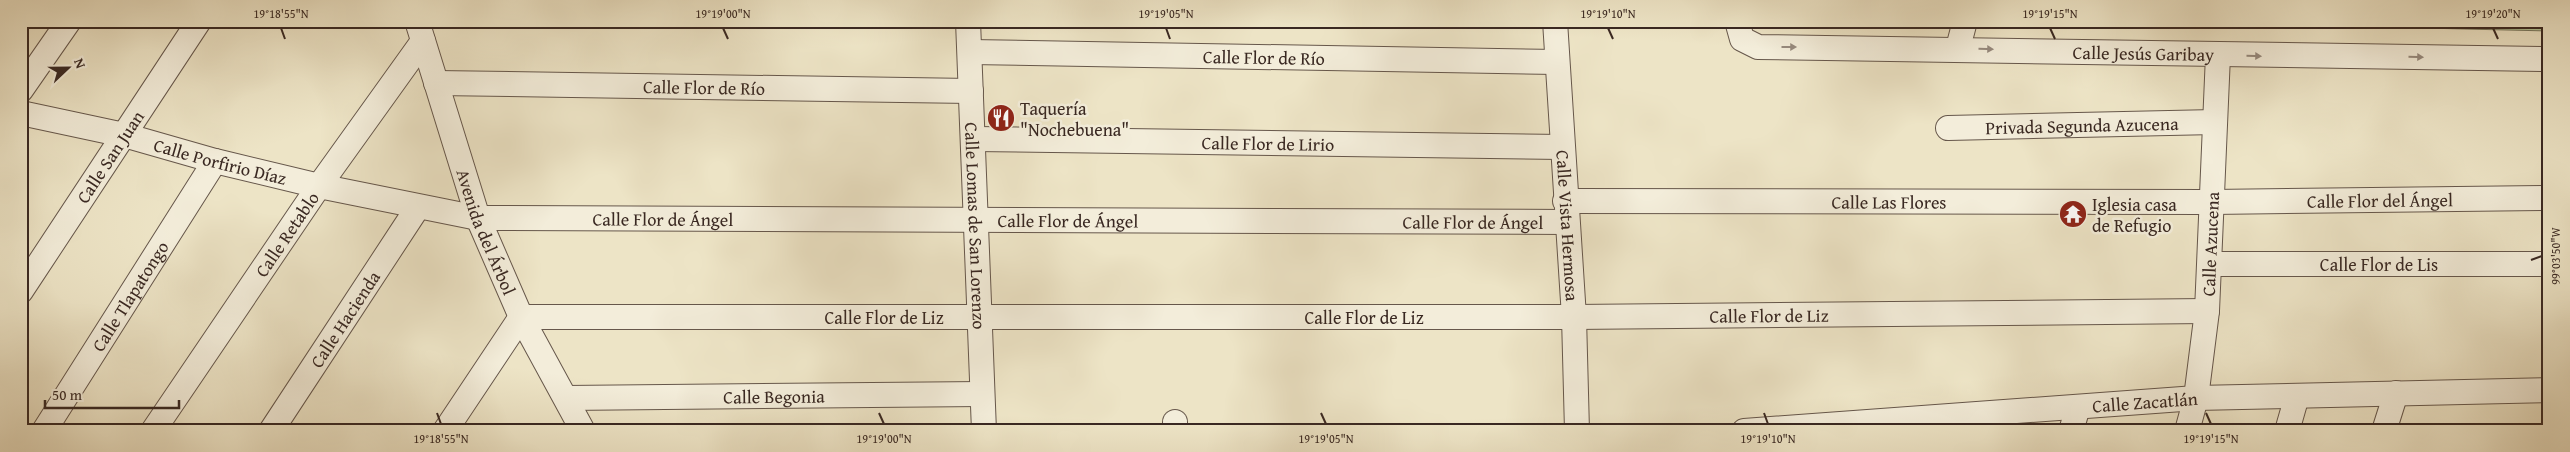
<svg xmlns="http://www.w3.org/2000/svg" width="2570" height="452" font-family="'Gentium Book Plus',serif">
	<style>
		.green { fill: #b2c599; stroke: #76765e }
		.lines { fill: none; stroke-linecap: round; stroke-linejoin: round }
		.minor-casing { stroke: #66574b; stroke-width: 26 }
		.minor { stroke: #f3edda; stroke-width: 24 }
		.oneway { fill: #968a7e }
		.ticks { fill: none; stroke: #392822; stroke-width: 2 }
		.labels { text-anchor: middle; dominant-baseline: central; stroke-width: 5; stroke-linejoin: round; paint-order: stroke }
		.street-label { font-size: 18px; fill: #392822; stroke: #f3edda }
		.poi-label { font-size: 18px; fill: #392822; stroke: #f3edda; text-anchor: start }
		.neatline { fill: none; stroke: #392822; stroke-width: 2 }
		.ticks-label { font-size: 12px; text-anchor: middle; fill: #392822 }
	</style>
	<rect width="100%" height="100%" fill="#ede4c6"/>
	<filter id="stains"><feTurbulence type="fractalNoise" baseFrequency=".004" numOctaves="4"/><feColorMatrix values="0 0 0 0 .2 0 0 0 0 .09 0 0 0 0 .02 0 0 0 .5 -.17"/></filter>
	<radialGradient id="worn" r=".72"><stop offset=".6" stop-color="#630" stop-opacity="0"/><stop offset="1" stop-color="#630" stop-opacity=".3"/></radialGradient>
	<!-- green -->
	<path class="green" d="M2125,21h424v10z"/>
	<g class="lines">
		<defs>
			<g id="minor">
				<path id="s1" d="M417,21l61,197 43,99 62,114"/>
				<path id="s2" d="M968,21l16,410"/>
				<path id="s3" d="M1555,21l19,296 3,114"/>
				<path id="s4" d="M1737,21l5,18 16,8 791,12"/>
				<path d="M1958,48l7,-27"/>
				<path id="s5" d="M970,52l587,10"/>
				<path id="s6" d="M436,83l535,8"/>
				<path d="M21,90l48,-69"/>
				<path id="s7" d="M21,113l103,22 91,26 104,25 159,32 1089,4"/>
				<path id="s8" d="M1948,128l267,-6"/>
				<path id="s9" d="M974,139l588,8"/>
				<path id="s10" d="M1565,201l647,1 337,-4"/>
				<path id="s11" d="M2210,264h339"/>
				<path id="s12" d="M21,291l178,-270"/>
				<path id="s13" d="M566,398l416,-4"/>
				<path d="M1175,422v9"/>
				<path id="s14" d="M44,431l171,-270"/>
				<path id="s15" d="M153,431l166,-245 104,-145"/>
				<path id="s16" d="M271,431l147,-224"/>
				<path id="s17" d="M445,431l76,-114h1053l633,-6"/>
				<path id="s18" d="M1744,431l452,-33 353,-8"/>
				<path d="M2071,431l7,-24"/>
				<path id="s19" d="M2187,431l9,-33 11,-87 11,-256"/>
				<path d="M2287,431l10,-35"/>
				<path d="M2384,431l12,-38"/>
			</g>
		</defs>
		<!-- minor casing -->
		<use href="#minor" class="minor-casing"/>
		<!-- minor -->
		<use href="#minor" class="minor"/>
	</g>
	<!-- one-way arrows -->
	<defs><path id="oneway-solid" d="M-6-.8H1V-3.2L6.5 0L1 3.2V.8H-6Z" transform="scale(1.25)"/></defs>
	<g class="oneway">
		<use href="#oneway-solid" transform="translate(1789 47)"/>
		<use href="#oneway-solid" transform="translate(1986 49) rotate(1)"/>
		<use href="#oneway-solid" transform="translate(2254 56) rotate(1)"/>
		<use href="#oneway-solid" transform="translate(2416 57) rotate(1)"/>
	</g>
	<!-- ticks -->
	<path class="ticks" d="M281,28l4,11M723,28l5,11M1166,28l4,11M1608,28l5,11M2050,28l5,11M2493,28l5,11M2531,260l11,-4M437,413l4,11M879,413l5,11M1321,413l5,11M1764,413l4,11M2206,413l5,11"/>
	<!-- icons -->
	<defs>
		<symbol id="restaurant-disc" viewBox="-11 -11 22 22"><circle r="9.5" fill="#8f2418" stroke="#f3edda"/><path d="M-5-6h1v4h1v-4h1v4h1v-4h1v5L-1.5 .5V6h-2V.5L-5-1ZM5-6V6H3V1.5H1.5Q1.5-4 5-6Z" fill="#fff"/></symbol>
		<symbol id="temple-disc" viewBox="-11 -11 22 22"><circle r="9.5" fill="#8f2418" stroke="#f3edda"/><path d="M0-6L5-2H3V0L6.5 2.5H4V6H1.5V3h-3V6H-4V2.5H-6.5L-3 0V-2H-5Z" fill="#fff"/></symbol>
	</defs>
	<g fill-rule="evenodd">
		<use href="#restaurant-disc" x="985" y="102" width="32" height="32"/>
		<use href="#temple-disc" x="2057" y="198" width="32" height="32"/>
	</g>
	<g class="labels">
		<!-- street labels -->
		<g class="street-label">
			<text stroke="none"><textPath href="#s4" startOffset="422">Calle Jesús Garibay</textPath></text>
			<text stroke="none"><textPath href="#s5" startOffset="294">Calle Flor de Río</textPath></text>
			<text stroke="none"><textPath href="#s6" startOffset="268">Calle Flor de Río</textPath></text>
			<text stroke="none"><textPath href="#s8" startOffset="134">Privada Segunda Azucena</textPath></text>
			<text stroke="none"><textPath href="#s9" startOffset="294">Calle Flor de Lirio</textPath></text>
			<text stroke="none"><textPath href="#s12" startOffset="161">Calle San Juan</textPath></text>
			<text stroke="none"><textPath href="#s7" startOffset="205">Calle Porfirio Díaz</textPath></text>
			<text stroke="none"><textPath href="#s10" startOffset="815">Calle Flor del Ángel</textPath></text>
			<text stroke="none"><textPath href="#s10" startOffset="324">Calle Las Flores</textPath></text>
			<text stroke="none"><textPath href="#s7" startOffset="654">Calle Flor de Ángel</textPath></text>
			<text stroke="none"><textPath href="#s7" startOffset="1059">Calle Flor de Ángel</textPath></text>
			<text stroke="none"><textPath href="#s7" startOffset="1464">Calle Flor de Ángel</textPath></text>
			<text stroke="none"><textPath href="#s2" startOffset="205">Calle Lomas de San Lorenzo</textPath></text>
			<text stroke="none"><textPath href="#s3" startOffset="205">Calle Vista Hermosa</textPath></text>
			<text stroke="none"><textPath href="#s1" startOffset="222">Avenida del Árbol</textPath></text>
			<text stroke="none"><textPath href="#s15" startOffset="238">Calle Retablo</textPath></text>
			<text stroke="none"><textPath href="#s19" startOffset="189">Calle Azucena</textPath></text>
			<text stroke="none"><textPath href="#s11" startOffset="169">Calle Flor de Lis</textPath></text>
			<text stroke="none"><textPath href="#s14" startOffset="160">Calle Tlapatongo</textPath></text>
			<text stroke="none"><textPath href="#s17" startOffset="1385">Calle Flor de Liz</textPath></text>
			<text stroke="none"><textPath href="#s17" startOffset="500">Calle Flor de Liz</textPath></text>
			<text stroke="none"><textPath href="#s17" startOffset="980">Calle Flor de Liz</textPath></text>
			<text stroke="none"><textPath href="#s16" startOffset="134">Calle Hacienda</textPath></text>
			<text stroke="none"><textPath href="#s13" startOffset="208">Calle Begonia</textPath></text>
			<text stroke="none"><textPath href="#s18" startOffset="402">Calle Zacatlán</textPath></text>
		</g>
		<!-- poi labels -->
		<g class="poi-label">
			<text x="1020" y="108">Taquería<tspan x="1020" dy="21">"Nochebuena"</tspan></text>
			<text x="2092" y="204">Iglesia casa<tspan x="2092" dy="21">de Refugio</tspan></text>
		</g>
	</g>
	<!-- margin -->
	<rect width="2570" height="452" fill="none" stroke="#ede4c6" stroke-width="55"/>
	<!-- north arrow -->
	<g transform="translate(68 68) rotate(68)" stroke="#f3edda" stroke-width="4" paint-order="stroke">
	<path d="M0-4L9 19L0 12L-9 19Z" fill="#392822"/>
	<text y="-8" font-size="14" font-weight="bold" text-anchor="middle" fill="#392822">N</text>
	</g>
	<!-- scale -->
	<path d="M45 400v8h134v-8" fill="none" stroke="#392822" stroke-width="2.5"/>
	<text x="52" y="400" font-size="15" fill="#392822" stroke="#f3edda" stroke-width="4" paint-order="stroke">50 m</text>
	<rect x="28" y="28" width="2514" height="396" class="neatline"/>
	<g class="ticks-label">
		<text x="281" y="18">19°18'55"N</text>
		<text x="723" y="18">19°19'00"N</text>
		<text x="1166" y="18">19°19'05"N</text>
		<text x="1608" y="18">19°19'10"N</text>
		<text x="2050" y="18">19°19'15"N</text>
		<text x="2493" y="18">19°19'20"N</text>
		<text transform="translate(2556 256) rotate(-90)" y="4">99°03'50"W</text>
		<text x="441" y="443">19°18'55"N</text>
		<text x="884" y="443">19°19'00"N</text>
		<text x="1326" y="443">19°19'05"N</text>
		<text x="1768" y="443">19°19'10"N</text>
		<text x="2211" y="443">19°19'15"N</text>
	</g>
	<rect width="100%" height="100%" filter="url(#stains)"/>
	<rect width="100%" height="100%" fill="url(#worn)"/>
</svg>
